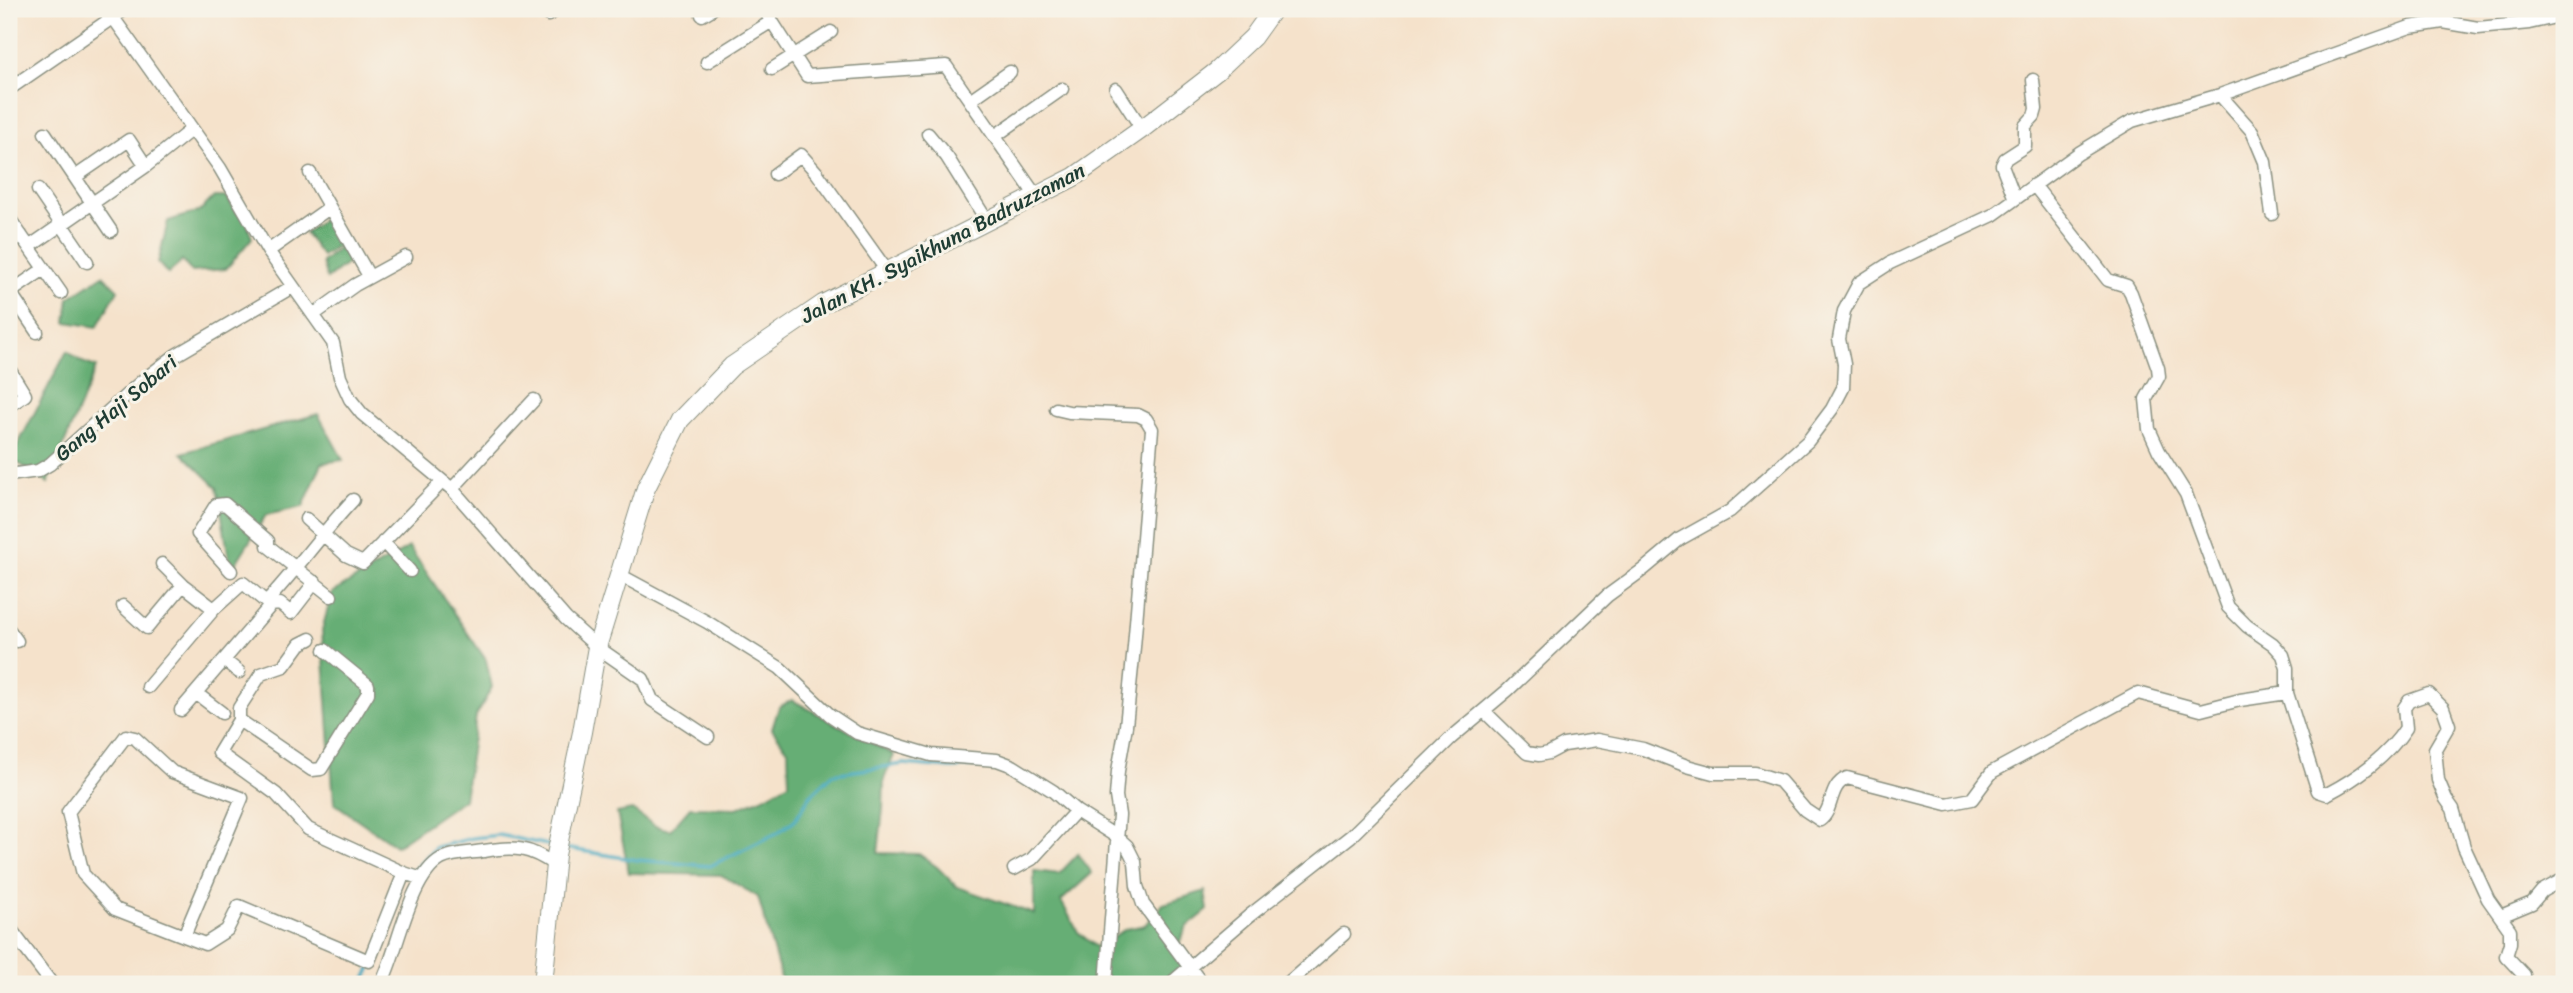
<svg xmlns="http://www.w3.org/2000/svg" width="2573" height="993" font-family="Sriracha,sans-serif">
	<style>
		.forest { fill: #66ae75; stroke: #427654; stroke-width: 2 }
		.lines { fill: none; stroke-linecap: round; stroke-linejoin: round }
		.stream { stroke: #41a9c1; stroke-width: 3.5 }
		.minor-casing { stroke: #8a9080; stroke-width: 15 }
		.secondary-casing { stroke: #8a9080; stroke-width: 20 }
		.minor { stroke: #fff; stroke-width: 12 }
		.secondary { stroke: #fff; stroke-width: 18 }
		.labels { text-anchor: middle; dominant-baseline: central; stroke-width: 6; stroke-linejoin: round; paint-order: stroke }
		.street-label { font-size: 21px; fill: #1f3d34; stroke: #f7f3e8 }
	</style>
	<rect width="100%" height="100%" fill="#f7f3e8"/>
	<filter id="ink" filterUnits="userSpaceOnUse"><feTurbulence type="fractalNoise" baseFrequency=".0143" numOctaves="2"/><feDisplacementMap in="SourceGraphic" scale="14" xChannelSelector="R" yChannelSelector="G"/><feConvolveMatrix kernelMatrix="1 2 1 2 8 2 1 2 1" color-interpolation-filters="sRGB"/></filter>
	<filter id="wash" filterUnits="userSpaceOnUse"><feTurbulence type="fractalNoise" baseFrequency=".00686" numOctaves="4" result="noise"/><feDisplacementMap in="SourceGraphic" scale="28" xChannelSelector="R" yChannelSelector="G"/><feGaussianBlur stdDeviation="1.57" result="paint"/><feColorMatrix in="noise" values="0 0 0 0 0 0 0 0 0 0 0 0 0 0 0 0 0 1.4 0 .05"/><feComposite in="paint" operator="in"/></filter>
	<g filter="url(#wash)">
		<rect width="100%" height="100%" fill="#f5e2cb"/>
		<!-- forest -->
		<path class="forest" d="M214,197h13l7,12 12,11 6,18 -26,31 -34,3 -10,-11 -14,13 -10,-11 10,-42 32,-10z
			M327,217l18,24 -23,15 -17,-23z
			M347,242l7,16 -27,21 -5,-17z
			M103,275l15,15 -21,37 -31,-5 3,-24z
			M67,351l15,11 14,5 -48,116 -37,-25z
			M318,414l25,46 -21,3 -19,44 -37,8 -35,56 -14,-84 -35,-34z
			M409,547l77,113 6,27 -16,29 -12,83 -68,47 -62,-43 -12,-173 10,-37z
			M792,700l102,55 -10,24 -1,30 -5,44 41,1 18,13 20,20 77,27v-43l25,3 19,-20 14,19 -31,28 17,31 18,15 30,-18 19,-4 18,-21 42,-13 3,19 -21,17 -11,22 18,35h-414l1,-6 -23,-81 -37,-22 -92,-2 -12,-60 15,-3 23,16 15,4 20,-23 47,1 25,-10 27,-15 -1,-33 -16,-21 7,-22z"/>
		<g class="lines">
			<!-- stream -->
			<path class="stream" d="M564,848l73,12 73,6 67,-33 18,-13 15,-24 23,-22 71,-10 48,4 37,-3
				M412,872l24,-25 37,-9 26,-3 54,11
				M363,984l9,-19"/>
		</g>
	</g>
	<g filter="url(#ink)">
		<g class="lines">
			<defs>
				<path id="minor" d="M9,9l1,2
					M107,9l113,159 48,83 65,92 7,34 10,22 12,15 90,75 114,130 31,28 46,32 9,21 56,37
					M764,9l43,67 139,-10 90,130
					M548,15l10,-6
					M702,15l10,-6
					M707,62l65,-41
					M772,69l59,-37
					M9,89l116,-80
					M1116,89l26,40
					M2220,95l32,36 13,31 7,52
					M970,100l40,-28
					M45,133l66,98
					M928,134l19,23 40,64
					M995,136l67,-47
					M310,173l59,103
					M775,174l26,-19 16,18 70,98
					M75,177l54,-37 17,26
					M2034,185l74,95 19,6 4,7 27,75 1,8 -13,23 3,30 10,22 27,43 42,113 19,19 26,18 10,11 4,13v25l31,98 9,3c29,-15 61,-38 79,-66l-2,-20 5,-7 20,-7 14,14 6,17 -14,24 3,31 8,19 7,10 11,38 24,52 22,31v13l-4,13 18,19 -3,9
					M38,190l49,72
					M2015,199l-13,-34 3,-6 20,-13v-20l9,-10 2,-7 -3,-29
					M11,221l50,72
					M9,243l12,-8
					M29,247l117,-81 46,-37
					M268,251l61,-43
					M10,292l27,40
					M9,293l35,-24
					M313,315l42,-30 51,-28
					M9,369l16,26 -16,11
					M1056,409l13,3 69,3 8,4 6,10 -18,218 -8,79 -8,45 -2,25 3,19 -13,169
					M9,475l29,-4 12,-7 92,-83 34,-26 116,-68
					M452,489l82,-89
					M306,519l40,36 17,8 79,-81
					M383,542l27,29
					M162,564l21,21 31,24
					M231,571l-33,-37 18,-29 9,-1 43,37v5l63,50
					M618,574l89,48 73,46 50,47 27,18 74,22 66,5 16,6 40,25 23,20 41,26 10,9 8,16 2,24 6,18 59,80
					M266,602l5,3 9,-1 11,9 24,-31
					M123,606l24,22 36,-43
					M9,630l8,11
					M310,639l-10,5 -16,22 -23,8 -22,34v12l-20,33 57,41 32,35 96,44 18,6
					M224,660l15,12
					M148,687l66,-78 29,-26 23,19c31,-33 56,-69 87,-102
					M197,694l25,19
					M181,710l90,-105
					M1484,711l43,42 12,2 10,-2 15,-8 33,-5 46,9 44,17 26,7h42l25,8 25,29 15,10c14,-10 8,-34 27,-42l100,26 25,-5 20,-27 146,-79 63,17 39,-10 47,-7
					M239,720l73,50 9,-1 47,-76v-8l-43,-35
					M1014,869l18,-10 44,-48
					M2501,916l31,-13 10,-12 22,-12
					M9,927l43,57
					M184,936l-69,-27 -32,-35 -15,-62 58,-76 9,2 37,34 70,26 -58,138 21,8 22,-14 12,-24 130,55 35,-88
					M381,984c17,-32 28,-107 60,-125 12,-6 30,-6 43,-8 31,-5 45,-4 71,14
					M1170,984l79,-68 102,-80 100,-98 57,-48 99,-94 37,-27 36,-30 50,-28 78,-70 24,-32 11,-21 1,-24 -5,-25 5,-28 15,-28 31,-20 103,-48 86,-62 53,-32 88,-26 190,-68 33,-5 35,6 51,-5 35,-8
					M1287,984l57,-50"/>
				<path id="secondary" d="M543,984l13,-129 26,-123 15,-85 49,-159 34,-68 52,-54 91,-62 251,-127 68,-48 75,-58 36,-34 20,-28"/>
			</defs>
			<!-- minor casing -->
			<use href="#minor" class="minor-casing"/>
			<!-- secondary casing -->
			<use href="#secondary" class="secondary-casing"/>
			<!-- minor -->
			<use href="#minor" class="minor"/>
			<!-- secondary -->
			<use href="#secondary" class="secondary"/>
		</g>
	</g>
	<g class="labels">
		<!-- street labels -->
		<g class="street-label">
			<text transform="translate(943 243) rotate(-28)">Jalan KH. Syaikhuna Badruzzaman</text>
			<text transform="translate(116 408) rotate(-40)">Gang Haji Sobari</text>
		</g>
	</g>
	<!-- margin -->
	<rect width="2573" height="993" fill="none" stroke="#f7f3e8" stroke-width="35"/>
</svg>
